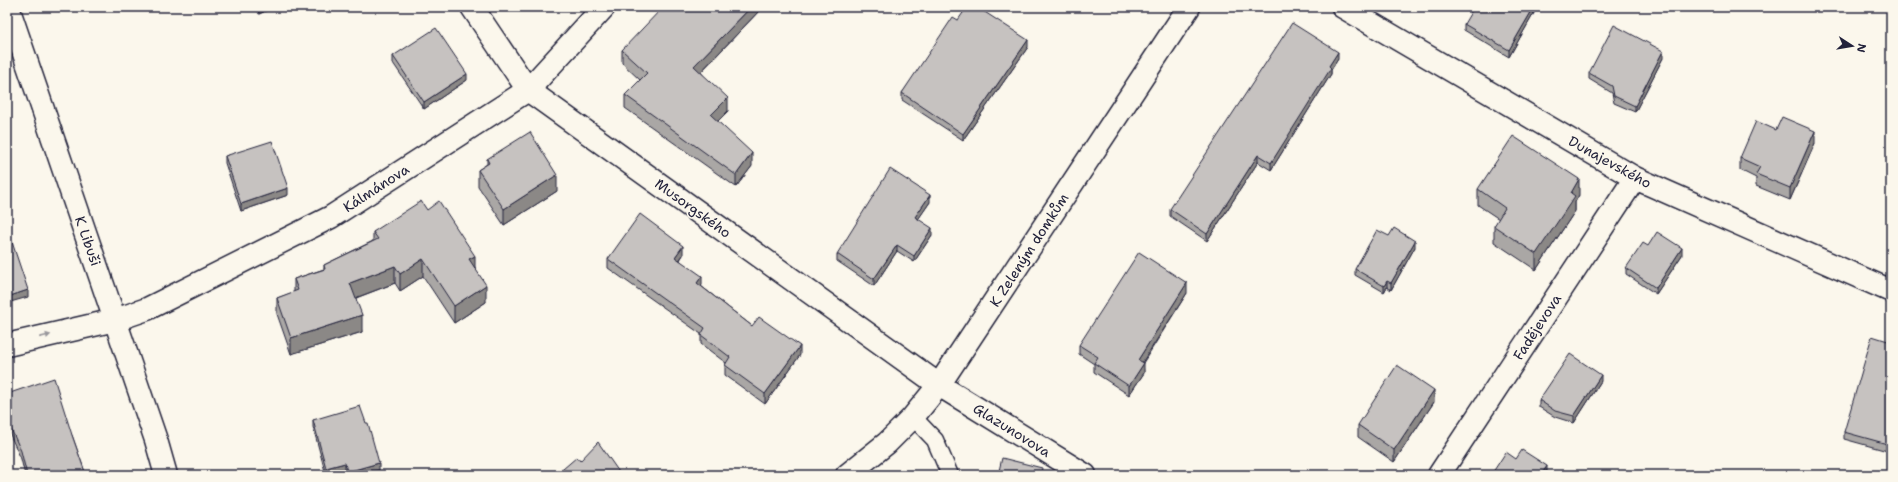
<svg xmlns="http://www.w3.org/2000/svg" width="1898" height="482" font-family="'Shantell Sans',sans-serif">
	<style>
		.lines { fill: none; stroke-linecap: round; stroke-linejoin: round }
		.service-casing { stroke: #22223b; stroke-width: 19 }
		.minor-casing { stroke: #22223b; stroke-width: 25 }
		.tertiary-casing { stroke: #22223b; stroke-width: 25 }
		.service { stroke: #fbf7ec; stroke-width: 16 }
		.minor { stroke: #fbf7ec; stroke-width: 22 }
		.tertiary { stroke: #fbf7ec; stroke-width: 22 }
		.wall { fill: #aaa7a5; stroke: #22223b }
		.shaded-wall { fill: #8b8886; stroke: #22223b }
		.building { fill: #c6c2c0; stroke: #22223b }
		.oneway { fill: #99979c }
		.labels { text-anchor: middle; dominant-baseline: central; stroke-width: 3; stroke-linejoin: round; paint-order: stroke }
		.street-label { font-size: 14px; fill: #22223b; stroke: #fbf7ec }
	</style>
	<rect width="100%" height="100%" fill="#fbf7ec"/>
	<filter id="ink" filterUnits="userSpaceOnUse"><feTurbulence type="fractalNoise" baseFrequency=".025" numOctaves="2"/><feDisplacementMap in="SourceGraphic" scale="8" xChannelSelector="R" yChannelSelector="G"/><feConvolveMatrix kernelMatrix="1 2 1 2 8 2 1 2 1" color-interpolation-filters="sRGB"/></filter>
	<g filter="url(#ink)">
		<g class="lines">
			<defs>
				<path id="service" d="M913,417l22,23 15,35"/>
				<path id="minor" d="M472,7l56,83 411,295 146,90
					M1343,7l292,171 256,113
					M7,345l108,-25 32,-11 184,-92 197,-127 76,-83
					M847,475l40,-32 26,-26 26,-32 250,-378
					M1439,475l196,-297"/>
				<path id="tertiary" d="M8,7l148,433 10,35"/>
			</defs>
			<!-- service casing -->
			<use href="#service" class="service-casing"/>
			<!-- minor casing -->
			<use href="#minor" class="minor-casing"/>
			<!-- tertiary casing -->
			<use href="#tertiary" class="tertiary-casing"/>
			<!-- service -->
			<use href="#service" class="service"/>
			<!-- minor -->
			<use href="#minor" class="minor"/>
			<!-- tertiary -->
			<use href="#tertiary" class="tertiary"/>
		</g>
		<!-- wall -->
		<path class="wall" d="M256,7h18l-15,7z
			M760,7v3l-59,62 27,39 -10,10 34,45 -16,21 -111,-79v-13l15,-15 -18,-17v-13z
			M836,7h9l-4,4z
			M1534,13l-25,44 -45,-27v-6z
			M958,20l70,27 -65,93 -61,-40v-7z
			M393,56l74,24 -43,29 -31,-46z
			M1663,58l-28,54 -21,-9 -2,-10 -23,-14v-6z
			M1338,59l-7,11v4l-60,96 -13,-8 -51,79 -37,-25v-7z
			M1776,130l39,13 -25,57 -34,-14v-8l-16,-8v-12z
			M225,156l63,39 -47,16 -16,-48z
			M487,159l70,32 -53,34 -26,-39v-16l9,-6z
			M1478,189l101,6 -4,7v9l-39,59 -42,-28v-16l5,-7 -21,-14z
			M930,202l-12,17 14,16 -18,27 -17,-11 -23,35 -37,-25v-7z
			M427,210l48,57 11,35 -32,21 -31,-47 -23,15 -5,-8 -39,15 6,34 -71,22 -14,-40v-16l17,-6v-13l30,-10v-4l49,-24v-9z
			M1389,236l26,11 -24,43 -4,-3 -3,5 -29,-17v-6z
			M683,255l-3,5 22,25 -1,1 51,40 48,29 -35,49 -40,-29v-10l1,-2 -25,-19v-10l-93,-66v-9z
			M1682,255l-26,39 -30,-20v-6z
			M1187,293l-44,70 1,10 -15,22 -35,-23v-8l-15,-10v-9z
			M1891,342v110l-47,-13v-7z
			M1601,381l-27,42 -19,-6 -16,-10v-7z
			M7,394l65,41 14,40h-61l-4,-16 -14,-31z
			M1434,402l-40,60 -36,-25v-12z
			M313,420l53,3 13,47 -18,5h-15l-1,-5 -19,5 -13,-48z"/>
		<!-- shaded-wall -->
		<path class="shaded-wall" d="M259,7h15l-15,7z
			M751,7h9v3l-66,69v-13z
			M841,7h4l-4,4z
			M1534,7v6l-25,44v-7z
			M1028,40v7l-65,93v-6z
			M1663,51v7l-28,54v-6z
			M1338,52v7l-7,11v4l-60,96v-7l58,-97z
			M467,74v6l-43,29v-7z
			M728,98v13l-17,17v-13z
			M1815,131v12l-25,57v-12z
			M752,153v13l-16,21v-12z
			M1258,155v7l-51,79v-7z
			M557,175v16l-53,34v-16z
			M1579,179v16l-4,7v9l-39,59v-16z
			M288,188v7l-47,16v-7z
			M930,195v7l-15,22v-7z
			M932,228v7l-18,27v-6z
			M1415,241v6l-24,43v-7z
			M897,245v6l-23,35v-7z
			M683,246v9l-8,11v-9z
			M1682,248v7l-26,39v-6z
			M475,256v17l-6,-14z
			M423,259v17l-23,15v-17z
			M395,266v17l-45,17v-17z
			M702,276v9l-5,8v-10z
			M1387,281v6l-3,5v-6z
			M1187,283v10l-49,76v-9z
			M486,285v17l-32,21v-17z
			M28,290v7l-21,6v-6z
			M362,315v17l-71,22v-16z
			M800,346v9l-35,49v-10z
			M1144,363v10l-15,22v-9z
			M1601,375v6l-27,42v-7z
			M1434,390v12l-40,60v-12z
			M345,463v7l-19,5v-7z
			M379,463v7l-18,5h-14v-3z
			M1547,466v6l-2,3h-4z"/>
		<!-- building -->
		<path class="building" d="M663,7h88l-57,59 34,32 -17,17 41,38 -16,22 -111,-80 22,-22 -25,-23z
			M967,7h10l51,33 -65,94 -61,-41 51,-76 5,3z
			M1474,7h60l-25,43 -45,-26z
			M1292,23l46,29 -9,14 2,2 -60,95 -13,-8 -51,79 -37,-25z
			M1614,25l49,26 -28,55 -21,-10 -2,-10 -23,-13z
			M436,28l31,46 -43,28 -31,-46z
			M1782,117l33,14 -25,57 -34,-14 4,-7 -20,-9 16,-37 20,9z
			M530,132l27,43 -53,34 -26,-39 11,-7 -2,-4z
			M1513,136l66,43 -8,14 4,3 -39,58 -42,-28 11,-18 -27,-19z
			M272,141l16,47 -47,16 -16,-48z
			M890,169l40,26 -15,22 17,11 -18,28 -17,-11 -23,34 -37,-25z
			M421,201l6,9 12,-9 36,55 -6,3 17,26 -32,21 -31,-47 -23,15 -5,-8 -45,17 12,32 -71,23 -14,-40 21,-8 -4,-11 31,-10 -1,-4 54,-26 -5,-7z
			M640,214l43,32 -8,11 27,19 -5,7 55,43 7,-9 41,29 -35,48 -40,-29 5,-8 -29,-22 4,-7 -97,-69z
			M1394,228l21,13 -24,42 -4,-2 -3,5 -29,-17 22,-39 12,6z
			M1657,232l25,16 -26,40 -30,-20 17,-25 5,3z
			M11,239l17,51 -21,7v-56z
			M1139,252l48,31 -49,77 6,3 -15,23 -35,-23 4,-6 -19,-12z
			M1872,336l19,6v103l-47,-13z
			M1570,354l31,21 -27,41 -19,-5 -16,-11z
			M1397,365l37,25 -40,60 -36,-25z
			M54,378l18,57 14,40h-59l-6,-24 -14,-31v-26z
			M360,406l6,17h2l11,40 -32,9 -2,-9 -19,5 -13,-48z
			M598,442l23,33h-65l21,-18 3,4z
			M1522,450l25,16 -6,9h-50l15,-23 10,7z
			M1002,458l40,10 -1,7h-43z"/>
		<!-- one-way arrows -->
		<defs><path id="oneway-solid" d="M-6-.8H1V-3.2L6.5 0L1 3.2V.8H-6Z"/></defs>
		<use class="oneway" href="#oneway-solid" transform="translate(45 336) rotate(-13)"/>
	</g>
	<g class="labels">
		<!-- street labels -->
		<g class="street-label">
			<text transform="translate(1610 162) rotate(29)">Dunajevského</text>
			<text transform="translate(376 188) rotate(-33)">Kálmánova</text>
			<text transform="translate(693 208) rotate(36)">Musorgského</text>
			<text transform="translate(88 241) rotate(71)">K Libuši</text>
			<text transform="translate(1029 250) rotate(-57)">K Zeleným domkům</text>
			<text transform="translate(1537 327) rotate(-57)">Fadějevova</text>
			<text transform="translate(1012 430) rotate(32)">Glazunovova</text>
		</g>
	</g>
	<!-- margin -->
	<rect width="1898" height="482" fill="none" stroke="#fbf7ec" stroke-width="24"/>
	<rect x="12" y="12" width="1874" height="458" fill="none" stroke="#22223b" stroke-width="1.5" filter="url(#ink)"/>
	<!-- north arrow -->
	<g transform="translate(1852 46) rotate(102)" stroke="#fbf7ec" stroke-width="3" paint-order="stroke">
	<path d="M0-3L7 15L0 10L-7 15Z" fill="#22223b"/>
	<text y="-6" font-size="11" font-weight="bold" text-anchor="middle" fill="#22223b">N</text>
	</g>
</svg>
